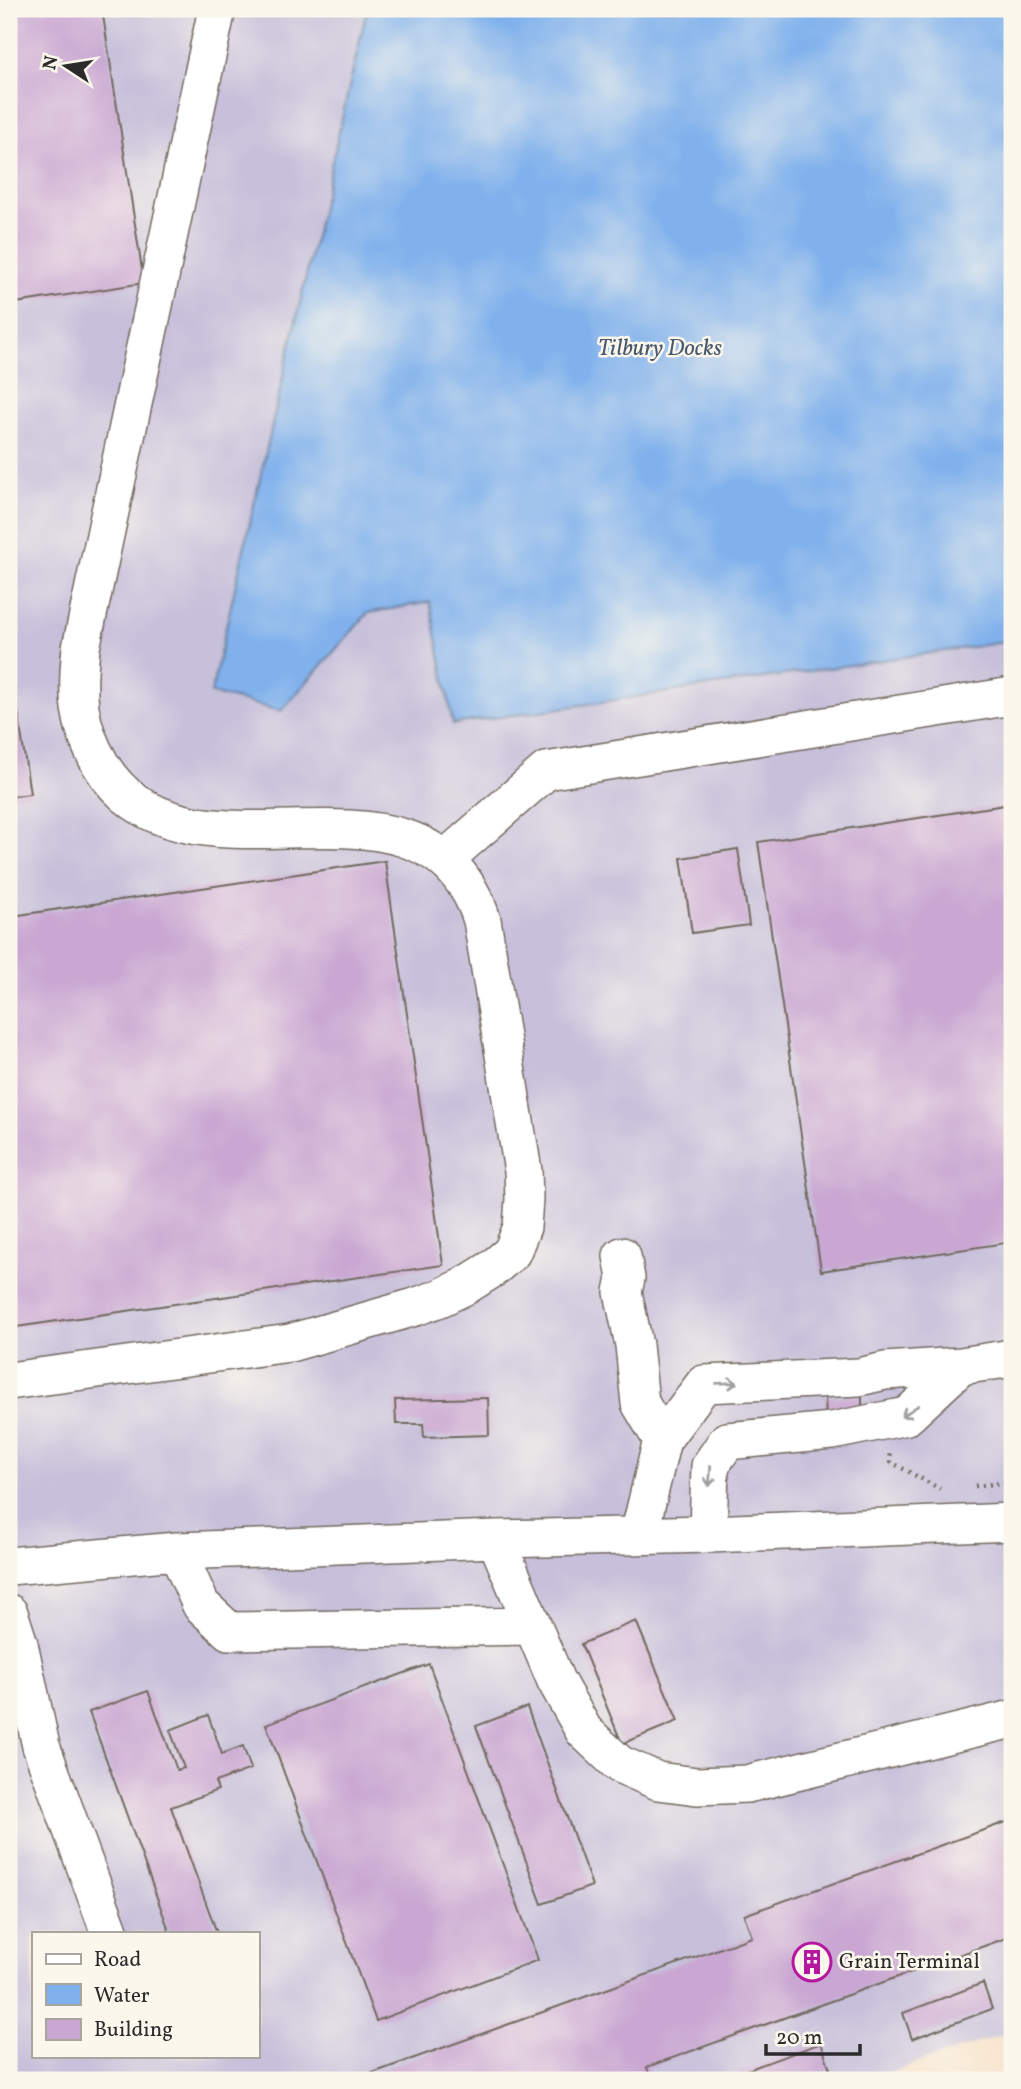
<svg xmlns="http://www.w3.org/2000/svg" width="1021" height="2089" font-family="Vollkorn,serif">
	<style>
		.industrial { fill: #c6c0da; fill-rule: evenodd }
		.water { fill: #80b1ec; stroke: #566e8c; stroke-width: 2 }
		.building { fill: #c9a7d2 }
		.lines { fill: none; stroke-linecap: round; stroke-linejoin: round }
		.minor-casing { stroke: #726a61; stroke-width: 40 }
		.path { stroke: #726a61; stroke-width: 4.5; stroke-dasharray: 2 5; stroke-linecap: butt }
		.minor { stroke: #fff; stroke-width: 37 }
		.oneway { stroke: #a0a0a0 }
		.labels { text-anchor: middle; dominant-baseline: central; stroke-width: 5; stroke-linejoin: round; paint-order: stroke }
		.poi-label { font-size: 21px; fill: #2b2b2b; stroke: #fbf7ec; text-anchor: start }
		.water-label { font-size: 23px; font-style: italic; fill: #495a6f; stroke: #fbf7ec }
	</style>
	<rect width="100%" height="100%" fill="#fbf7ec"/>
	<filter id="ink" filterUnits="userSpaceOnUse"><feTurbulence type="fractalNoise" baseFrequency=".0143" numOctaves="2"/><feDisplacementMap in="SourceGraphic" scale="14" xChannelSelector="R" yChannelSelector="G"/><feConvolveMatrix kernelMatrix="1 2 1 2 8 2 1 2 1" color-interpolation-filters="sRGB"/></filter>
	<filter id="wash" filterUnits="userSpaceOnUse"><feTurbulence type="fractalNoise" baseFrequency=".00686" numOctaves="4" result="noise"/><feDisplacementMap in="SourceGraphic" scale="28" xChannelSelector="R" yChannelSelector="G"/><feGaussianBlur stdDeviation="1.57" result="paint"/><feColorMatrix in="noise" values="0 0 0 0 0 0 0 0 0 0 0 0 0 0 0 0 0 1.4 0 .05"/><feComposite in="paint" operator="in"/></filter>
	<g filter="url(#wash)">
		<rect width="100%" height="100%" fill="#f6e0c6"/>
		<!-- industrial -->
		<path class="industrial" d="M9,9h1003v2023l-98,32 -43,16h-862zM33,1933h224v123h-224z"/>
		<!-- water -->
		<path class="water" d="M367,9h645v632l-559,83 -23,-122 -62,11 -87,98 -70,-18z"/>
		<g id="blocks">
			<!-- building -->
			<path class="building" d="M9,9h93l42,274 -135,21z
				M9,656h1l20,138 -21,3z
				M1012,804v438l-191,29 -63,-429z
				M738,849l11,76 -57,8 -11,-75z
				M385,861l58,404 -434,63v-422h1l2,10z
				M862,1395v22l-36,2 -1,-22z
				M488,1398l1,37 -65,2 -1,-13h-27l-1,-24z
				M636,1621l42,100 -56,23 -41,-100z
				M429,1664l109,296 -162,61 -110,-297z
				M148,1691l29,79 7,-2 -14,-38 38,-15 14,39 21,-8 8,23 -36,13 3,8 -47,17 46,126h-47l-81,-221z
				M527,1707l65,179 -50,18 -66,-178z
				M1012,1820v116l-365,131 4,13h-298l399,-143 -8,-22z
				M983,1983l9,26 -80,30 -9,-26z
				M821,2043l9,26 -30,11h-58l-3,-7z"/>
		</g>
	</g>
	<g filter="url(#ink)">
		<use href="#blocks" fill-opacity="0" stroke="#726a61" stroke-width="2"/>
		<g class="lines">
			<defs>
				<path id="minor" d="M445,859l101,-88 466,-75
					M622,1256l4,22 -3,14 11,53 6,58 22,37
					M9,1381l281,-38 125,-36 25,-9 25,-12 27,-17 20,-17 10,-25 2,-28 -1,-28 -41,-251c-58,-180 -296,-12 -381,-155 -24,-40 -25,-72 -20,-117l136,-639
					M708,1534l2,-68 17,-25 105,-10 75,-15 54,-50
					M639,1535l23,-95 42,-56 155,-7 26,-6 76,-5 51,-8
					M496,1539l60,142 28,50 35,33 39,17 39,5 50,-2 265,-65
					M177,1551l24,54 28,26 303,-5
					M9,1566l168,-15 319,-12 212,-5 304,-12
					M9,1613l10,31 22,102 69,187"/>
			</defs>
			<!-- minor casing -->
			<use href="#minor" class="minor-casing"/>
			<!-- path -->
			<path class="path" d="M890,1454l1,8 49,27
				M975,1486l37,-4"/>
			<!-- minor -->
			<use href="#minor" class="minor"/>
		</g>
		<!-- one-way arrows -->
		<defs><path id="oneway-shaft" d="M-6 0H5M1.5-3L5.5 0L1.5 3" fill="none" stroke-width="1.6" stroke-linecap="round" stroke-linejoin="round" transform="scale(1.75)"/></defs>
		<g class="oneway">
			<use href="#oneway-shaft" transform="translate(727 1383) rotate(-2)"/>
			<use href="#oneway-shaft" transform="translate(910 1411) rotate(146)"/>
			<use href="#oneway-shaft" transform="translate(710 1476) rotate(94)"/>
		</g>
	</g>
	<!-- icons -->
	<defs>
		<symbol id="building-ring" viewBox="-11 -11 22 22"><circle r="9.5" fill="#fbf7ec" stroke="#b5179e" stroke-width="1.5"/><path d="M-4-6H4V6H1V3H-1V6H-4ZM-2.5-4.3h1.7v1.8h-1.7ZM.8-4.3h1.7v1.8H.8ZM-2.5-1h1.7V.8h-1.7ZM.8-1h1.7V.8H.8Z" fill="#b5179e"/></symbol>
	</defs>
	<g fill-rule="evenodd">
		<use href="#building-ring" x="790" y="1940" width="44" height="44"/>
	</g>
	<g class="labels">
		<!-- poi labels -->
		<g class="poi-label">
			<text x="839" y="1962">Grain Terminal</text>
		</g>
		<!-- water labels -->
		<g class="water-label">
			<text x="660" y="349">Tilbury Docks</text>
		</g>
	</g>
	<!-- margin -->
	<rect width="1021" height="2089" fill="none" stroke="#fbf7ec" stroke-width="35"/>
	<!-- legend -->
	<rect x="32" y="1932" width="228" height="126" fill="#fbf7ec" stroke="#a8a59f" stroke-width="2"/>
	<rect x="46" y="1954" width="35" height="10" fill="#ffffff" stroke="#a8a59f" stroke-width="2"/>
	<text x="94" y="1966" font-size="21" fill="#2b2b2b">Road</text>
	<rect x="46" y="1984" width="35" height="21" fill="#80b1ec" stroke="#a8a59f" stroke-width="2"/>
	<text x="94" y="2002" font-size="21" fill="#2b2b2b">Water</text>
	<rect x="46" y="2019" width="35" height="21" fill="#c9a7d2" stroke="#a8a59f" stroke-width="2"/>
	<text x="94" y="2036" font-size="21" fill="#2b2b2b">Building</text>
	<!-- north arrow -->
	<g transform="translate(66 66) rotate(282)" stroke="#fbf7ec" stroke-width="5" paint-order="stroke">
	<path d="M0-5L12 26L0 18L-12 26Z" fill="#2b2b2b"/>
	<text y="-10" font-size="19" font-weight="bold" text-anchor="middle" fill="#2b2b2b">N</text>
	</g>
	<!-- scale -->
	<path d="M766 2044v10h94v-10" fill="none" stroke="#2b2b2b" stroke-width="3.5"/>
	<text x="776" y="2044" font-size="21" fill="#2b2b2b" stroke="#fbf7ec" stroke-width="5" paint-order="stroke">20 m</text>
</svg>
